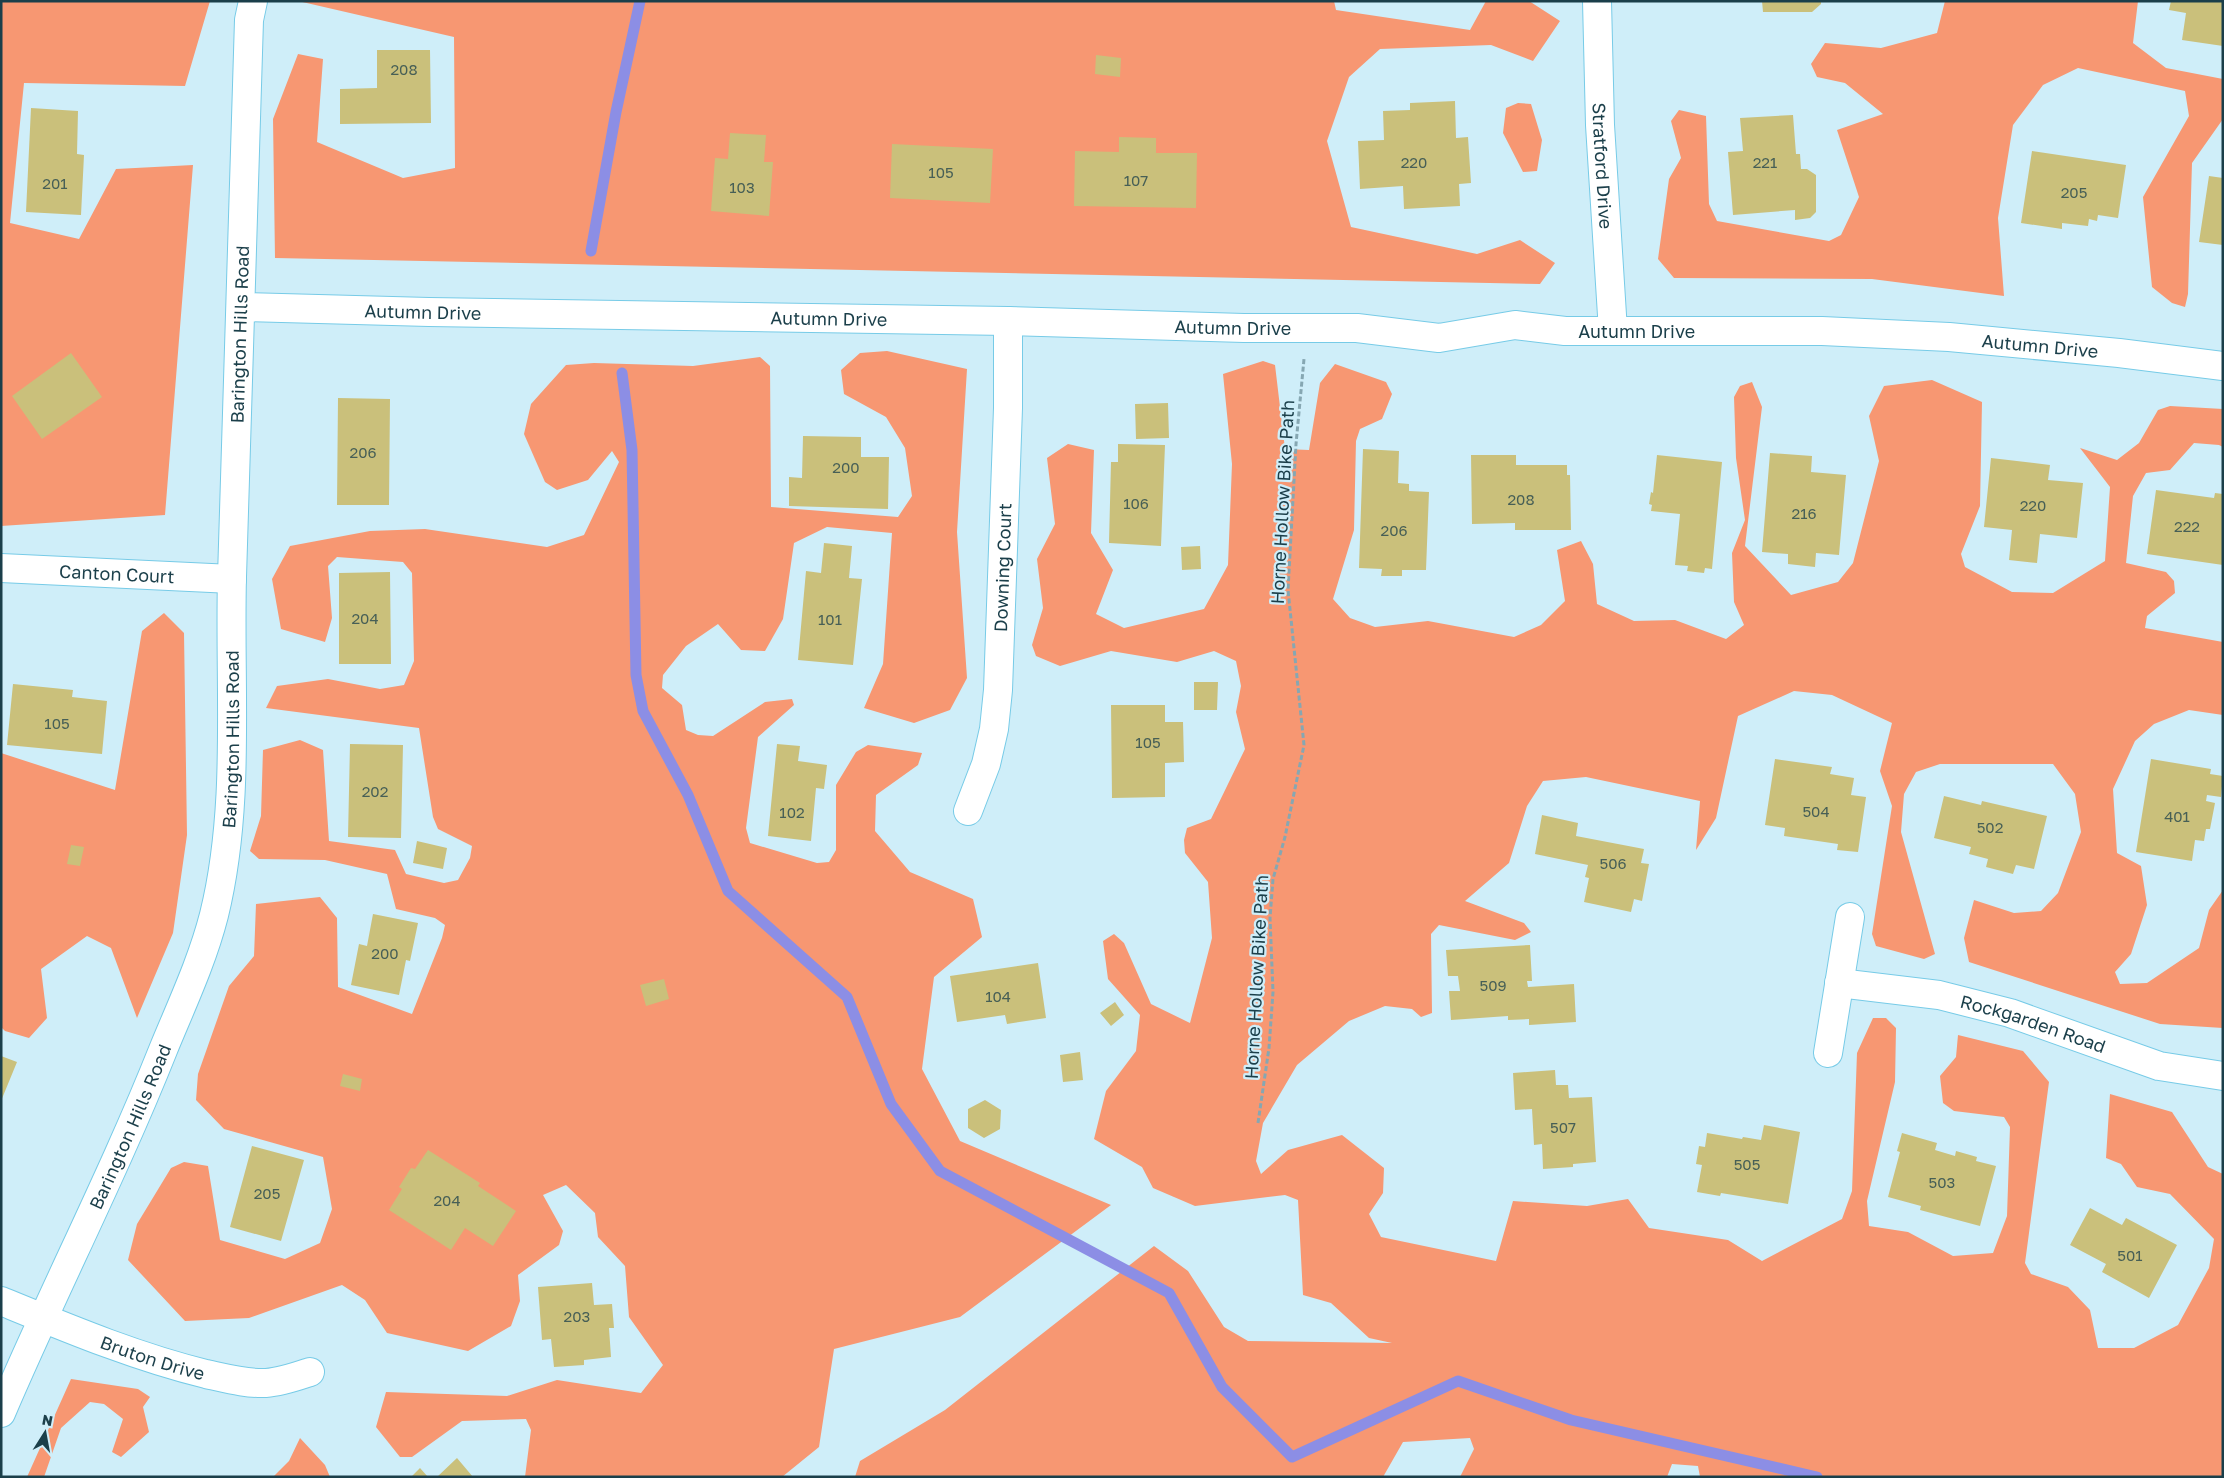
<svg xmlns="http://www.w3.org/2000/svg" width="2224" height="1478" font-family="'Golos Text',sans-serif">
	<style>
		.forest { fill: #f79772 }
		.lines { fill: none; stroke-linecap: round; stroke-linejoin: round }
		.stream { stroke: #8c8ee5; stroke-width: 11 }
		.building { fill: #cac07b }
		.minor-casing { stroke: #77cbe7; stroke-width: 30 }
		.path { stroke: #86a7b2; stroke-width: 3; stroke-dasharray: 5 2.5; stroke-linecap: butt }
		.minor { stroke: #fff; stroke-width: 28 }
		.labels { text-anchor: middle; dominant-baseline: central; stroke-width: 4.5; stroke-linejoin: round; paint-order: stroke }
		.number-label { font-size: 15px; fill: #475f56 }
		.street-label { font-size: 18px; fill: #1b3f4a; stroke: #cfeef9 }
	</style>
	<rect width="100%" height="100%" fill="#cfeef9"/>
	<!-- forest -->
	<path class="forest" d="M1,1h209l-25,85 -161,-3 -14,140 69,16 37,-70 77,-4 -28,350 -164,11z
		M298,1h1036l2,9 134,20 16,-29h43l31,20 -27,40 -42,-16 -111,4 -31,28 -22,64 24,86 126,27 43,-14 35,23 -15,21 -1265,-26 -2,-139 25,-65 25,5 -6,83 86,36 52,-10 -1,-131z
		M1945,1h193l-5,42 33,25 57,11v40l-31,44 -4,131 -3,13 -13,-4 -20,-16 -9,-90 46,-81 -4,-25 -107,-23 -35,17 -30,40 -15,93 6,78 -132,-17 -198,-1 -16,-19 11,-80 12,-21 -10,-37 8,-11 27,6 3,88 8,17 112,20 12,-6 18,-38 -22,-67 46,-16 -38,-31 -28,-6 -6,-13 14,-21 56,5 56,-15z
		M1518,103l13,1 11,36 -5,31 -14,1 -20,-39 3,-25z
		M887,351l80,18 -10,163 10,146 -17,32 -36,13 -50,-15 19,-44 9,-131 -65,-6 -33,16 -11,76 -18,32 -24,-1 -23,-26 -32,22 -23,29 -1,13 20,17 4,25 12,5 15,1 52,-34 27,-3 2,6 -36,32 -12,91 4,15 67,20 12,-1 7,-12v-65l20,-33 12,-7 54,8 -4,12 -42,30 -1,36 35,41 63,27 9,38 -48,40 -12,92 38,72 151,64 -151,112 -126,32 -15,98 -37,30h-257l6,-47 -5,-11 -64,2 -50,36h-12l-24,-30 10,-35 121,4 50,-16 84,13 22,-28 -34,-48 -4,-51 -27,-29 -3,-24 -29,-28 -23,10 20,36 -4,14 -41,30 2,26 -9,25 -43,25 -81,-18 -22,-33 -23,-15 -93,33 -64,3 -57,-61 9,-36 34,-56 13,-6 24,4 12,74 65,19 35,-16 12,-34 -9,-52 -99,-28 -28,-29 2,-26 31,-88 25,-30 2,-52 64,-7 17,21 1,69 74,27 30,-76 3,-13 -10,-7 -39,-9 -9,-35 -62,-14 -66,-1 -9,-8 11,-35 2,-66 37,-10 23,10 6,91 66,9 11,24 38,9 14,-3 12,-22 2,-12 -34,-17 -5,-12 -14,-89 -153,-20 11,-22 51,-7 52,10 24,-4 10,-24 -2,-88 -9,-11 -66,-5 -9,9 4,52 -7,24 -44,-13 -9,-50 18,-33 80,-15 55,-2 122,18 37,-12 35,-73 -7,-11 -24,29 -31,10 -12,-8 -21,-48 7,-30 35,-39 28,-2 99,3 67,-9 10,9 1,141 127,10 14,-21 -7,-48 -19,-31 -42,-23 -3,-24 19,-17z
		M1263,361l12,4 10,84 24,1 11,-67 15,-19 51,18 6,12 -10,25 -22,10 -4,12 -2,89 -21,69 17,19 25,9 53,-6 86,16 27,-12 24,-24 -8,-51 24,-9 12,23 4,40 37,17 41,-1 51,19 18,-14 -10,-23 -2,-49 13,-33 -9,-62 -2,-61 6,-11 12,-4 10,25 -17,139 46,49 47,-13 15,-19 26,-102 -10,-45 15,-30 48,-6 50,22 -2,104 -19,48 4,13 47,25 41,1 52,-32 5,-74 -30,-39 37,12 22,-17 19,-33 12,-4 53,3v38l-4,-2 -25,-2 -24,27 -24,3 -13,23 -7,67 40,9 8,9 1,12 -28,23 -2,12 78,14v73l-34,-5 -35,14 -19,17 -22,48 4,64 24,13 6,39 -16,49 -16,18 5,12 27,-1 52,-35 10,-38 14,-20v138l-63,-4 -191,-62 -5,-24 10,-38 40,13 27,-2 17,-18 23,-61 -6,-38 -22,-30h-113l-24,8 -12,22 -3,38 34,122 -11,5 -48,-13 -4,-12 20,-128 -12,-35 12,-48 -60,-28 -38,-4 -56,25 -22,102 -20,32 4,-49 -114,-24 -43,4 -16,25 -18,57 -44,38 59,22 7,9 -16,8 -76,-15 -8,9 1,79 -11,4 -9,-8 -27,-3 -36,15 -52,44 -34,58 -7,38 5,13 27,-24 54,-15 42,33 -1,25 -14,21 12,23 115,24 17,-60 74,5 41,-7 21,29 79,12 34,21 80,-42 10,-28 5,-138 16,-35h13l10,10 -1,54 -28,119 2,25 39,6 45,24 40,-3 14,-37 3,-89 -6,-10 -50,-6 -11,-8 -3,-27 16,-19 2,-22 65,16 26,31 -24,181 6,11 37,13 22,23 8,38h36l44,-23 31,-57 5,-29 -44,-45 -33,-7 -16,-23 -15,-6 4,-64 62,18 36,55 15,7v303h-523l-2,-11 -26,-2 -5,13h-207l14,-28 -4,-11 -67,4 -20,35h-528l5,-16 85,-51 209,-164 34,25 36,56 24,14 144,2 -23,-5 -38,-35 -28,-8 -5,-95 -13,-5 -90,11 -42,-18 -11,-21 -48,-28 12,-48 30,-40 4,-36 -32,-36 -5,-38 11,-7 10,9 27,61 39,19 22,-85 -4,-56 -23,-29 -1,-13 3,-12 24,-9 34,-70 -9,-37 5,-26 -5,-25 -22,-10 -37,11 -66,-11 -51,15 -24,-10 -4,-11 11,-37 -6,-49 18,-35 -8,-66 21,-14 26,6 -3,83 22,37 -17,44 28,14 80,-19 24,-44 4,-101 -9,-90z
		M164,613l20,20 3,202 -14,98 -36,85 -26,-70 -24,-12 -46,33 6,49 -18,20 -24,-7 -4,-4v-274l114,37 27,-159z
		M71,1379l67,10 12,8 -7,10 6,25 -28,25 -9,-5 11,-33 -19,-15 -14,-2 -29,26 -17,49h-17z
		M300,1438l25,27 5,12h-57l16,-16z"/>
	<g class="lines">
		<!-- stream -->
		<path class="stream" d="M591,251l25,-139 24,-111
			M622,373l10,77 4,225 7,36 45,84 40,96 119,106 44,107 49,67 229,122 53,94 70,70 166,-76 113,39 246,57"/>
	</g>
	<!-- building -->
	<path class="building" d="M1762,1h59v3l-9,8h-49z
		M2171,1h52v45l-41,-6 4,-27 -17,-3z
		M377,50h53l1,73 -91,1v-35l37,-1z
		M1096,55l25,3 -1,19 -25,-3z
		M1455,101l1,37 12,-1 3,46 -12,1 1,22 -56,3 -1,-23 -43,3 -2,-48 26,-1 -1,-29 27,-1v-7z
		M31,108l47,3 -1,43 7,1 -3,60 -55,-3z
		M1793,115l3,39h4l1,15h6l9,6v37l-6,6 -15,2v-10l-62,5 -5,-63 15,-1 -3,-33z
		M730,133l36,2 -2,27h9l-4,54 -58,-5 4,-53 13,1z
		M1119,137l37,1v15h41l-1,55 -122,-2 1,-55 44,1z
		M892,144l101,5 -3,54 -100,-5z
		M2032,151l94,14 -8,53 -20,-3 -1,6 -8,-2 -1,7 -26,-3v6l-41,-6z
		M2209,176l14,2v67l-24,-3z
		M71,353l31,44 -60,42 -30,-43z
		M338,398l52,1 -1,106h-52z
		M1168,403l1,35 -33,1 -1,-35z
		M803,436l58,1v20h28l-1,52 -99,-3v-29l13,1z
		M1118,444l47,1 -4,101 -52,-3 2,-81h7z
		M1363,449l36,2 -1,32 11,1v7l20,1 -3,78h-24v6h-21l1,-7 -23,-1z
		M1770,453l42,3 -1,16 35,3 -7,80 -23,-2 -1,14 -27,-3v-10l-26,-2z
		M1471,455h45v10h51v10h3l1,55h-56v-7l-43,1z
		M1657,455l65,7 -10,107 -7,-1 -1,5 -17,-2 1,-5 -13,-1 5,-51 -29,-3 1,-6 -3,-1 2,-12 2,1z
		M1991,458l59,7 -2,15 35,3 -6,55 -37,-4 -3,29 -28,-3 3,-30 -28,-3z
		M2156,490l58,8 1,-5 8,1v71l-76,-11z
		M824,543l28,3 -3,32 13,1 -9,86 -55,-5 8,-89 15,2z
		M1200,546l1,23 -19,1 -1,-23z
		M390,572l1,92h-52v-91z
		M1194,682h24l-1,28h-23z
		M13,684l60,6 -1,7 35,4 -5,53 -95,-9z
		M1111,705h54v17h18l1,40 -19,1v34l-53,1z
		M350,744l53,1 -2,93 -53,-1z
		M777,744l23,2 -2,15 29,4 -3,24 -8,-1 -5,53 -43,-5z
		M1775,759l57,8 -2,7 24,4 -3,17 15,2 -8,55 -21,-2 1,-6 -54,-8 1,-8 -20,-3z
		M2151,759l60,10 -1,5 13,2 -2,21 -14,-2 -1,6 9,2 -5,26h-4l-2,12 -9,-1 -3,21 -56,-9z
		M1944,796l37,9 1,-4 65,15 -13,53 -18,-4 -3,9 -27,-7 2,-8 -19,-5 2,-7 -37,-9z
		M1542,815l36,8 -2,13 68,13 -3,14 8,1 -7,37 -8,-2 -3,13 -47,-10 5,-24 -4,-1 3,-12 -53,-11z
		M417,841l30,7 -4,21 -30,-6z
		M71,845l13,2 -4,19 -13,-2z
		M373,914l45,9 -8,38 -4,-1 -7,35 -48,-10 8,-41 8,2z
		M1530,945l2,36h-5l1,6 46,-3 2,38 -47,3v-6l-21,1v-4l-57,4 -2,-29h11l-2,-15h-10l-2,-26z
		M1038,963l8,55 -39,6 -2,-9 -48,7 -7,-46z
		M664,979l5,20 -23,7 -6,-21z
		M1115,1002l9,13 -13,11 -11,-13z
		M1080,1052l3,28 -20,2 -3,-27z
		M1,1056l16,6 -16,39z
		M1555,1070l1,15h12l1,13 23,-1 4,65 -23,2v3l-30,2 -1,-25 -8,1 -2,-36 -17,1 -2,-37z
		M343,1074l19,5 -2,12 -20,-5z
		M985,1100l16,10 -1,19 -16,9 -16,-10v-19z
		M1764,1125l36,7 -12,72 -67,-11 -1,3 -23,-4 5,-27 -6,-1 3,-18 6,1 2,-14 35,6 1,-2 18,3z
		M1902,1133l35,10 -2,7 20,6 1,-5 21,6 -1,4 20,5 -16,60 -60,-16 1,-4 -33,-9 12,-45 -3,-1z
		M252,1146l52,14 -23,81 -51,-14z
		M428,1150l52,33 -2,3 38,25 -23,35 -28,-18 -14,22 -62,-40 13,-21 -3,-2 12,-19 4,1z
		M2090,1208l32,17 4,-7 51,27 -28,53 -47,-26 4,-8 -36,-19z
		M592,1283l2,22 18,-1 2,24h-5l2,29 -27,3v5l-30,2 -3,-28 -9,1 -4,-53z
		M457,1458l16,19h-36z
		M420,1468l8,9h-17z"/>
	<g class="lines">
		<defs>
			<g id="minor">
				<path id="s1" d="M1597,1l3,124 13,206"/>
				<path id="s2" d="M241,307l188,5 579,9 236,7h113l82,10 76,-13 50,6h257l127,6 170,16 104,13"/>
				<path id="s3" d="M1,568l231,11"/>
				<path id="s4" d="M968,811l18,-47 8,-35 4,-39 10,-282v-87"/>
				<path id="s5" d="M1839,983l100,12 71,18 149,53 64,10"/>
				<path d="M1828,1053l22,-136"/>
				<path id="s6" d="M1,1301c66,27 135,56 205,73 19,4 40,10 60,9 15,-1 29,-6 44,-11"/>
				<path id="s7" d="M1,1413c52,-122 113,-240 162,-363 18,-44 39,-88 51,-135 27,-110 15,-226 18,-338 5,-186 12,-371 17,-557l4,-19"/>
			</g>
		</defs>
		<!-- minor casing -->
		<use href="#minor" class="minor-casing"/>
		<!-- path -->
		<path class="path" d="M1258,1123l11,-75 4,-56 -3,-74 3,-39 12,-42 19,-92 -16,-155 8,-146 8,-85"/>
		<!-- minor -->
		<use href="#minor" class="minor"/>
	</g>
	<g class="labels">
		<!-- number labels -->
		<g class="number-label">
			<text x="404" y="69">208</text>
			<text x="1414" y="162">220</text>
			<text x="1765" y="162">221</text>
			<text x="941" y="172">105</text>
			<text x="1136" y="180">107</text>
			<text x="55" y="183">201</text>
			<text x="742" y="187">103</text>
			<text x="2074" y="192">205</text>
			<text x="363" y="452">206</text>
			<text x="846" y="467">200</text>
			<text x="1521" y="499">208</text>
			<text x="1136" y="503">106</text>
			<text x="2033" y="505">220</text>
			<text x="1804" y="513">216</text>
			<text x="2187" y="526">222</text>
			<text x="1394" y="530">206</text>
			<text x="365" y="618">204</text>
			<text x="830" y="619">101</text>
			<text x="57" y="723">105</text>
			<text x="1148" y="742">105</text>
			<text x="375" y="791">202</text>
			<text x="1816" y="811">504</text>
			<text x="792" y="812">102</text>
			<text x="2177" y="816">401</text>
			<text x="1990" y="827">502</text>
			<text x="1613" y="863">506</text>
			<text x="385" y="953">200</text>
			<text x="1493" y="985">509</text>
			<text x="998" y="996">104</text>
			<text x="1563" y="1127">507</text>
			<text x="1747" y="1164">505</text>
			<text x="1942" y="1182">503</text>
			<text x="267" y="1193">205</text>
			<text x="447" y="1200">204</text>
			<text x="2130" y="1255">501</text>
			<text x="577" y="1316">203</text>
		</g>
		<!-- street labels -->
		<g class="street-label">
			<text stroke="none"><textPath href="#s1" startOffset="165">Stratford Drive</textPath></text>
			<text stroke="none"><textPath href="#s2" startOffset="182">Autumn Drive</textPath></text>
			<text stroke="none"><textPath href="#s2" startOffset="588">Autumn Drive</textPath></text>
			<text stroke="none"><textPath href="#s2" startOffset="992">Autumn Drive</textPath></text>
			<text stroke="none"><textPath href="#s2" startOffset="1398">Autumn Drive</textPath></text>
			<text stroke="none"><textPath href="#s7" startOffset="1124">Barington Hills Road</textPath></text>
			<text stroke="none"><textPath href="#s2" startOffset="1802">Autumn Drive</textPath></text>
			<text transform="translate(1282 502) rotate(-87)">Horne Hollow Bike Path</text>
			<text stroke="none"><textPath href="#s4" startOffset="248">Downing Court</textPath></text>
			<text stroke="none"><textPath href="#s3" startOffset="116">Canton Court</textPath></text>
			<text stroke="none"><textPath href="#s7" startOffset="719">Barington Hills Road</textPath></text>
			<text transform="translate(1256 977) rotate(-87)">Horne Hollow Bike Path</text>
			<text stroke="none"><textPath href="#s5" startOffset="199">Rockgarden Road</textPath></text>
			<text stroke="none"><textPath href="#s7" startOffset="314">Barington Hills Road</textPath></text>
			<text stroke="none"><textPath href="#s6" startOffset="162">Bruton Drive</textPath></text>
		</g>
	</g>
	<!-- border -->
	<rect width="2224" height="1478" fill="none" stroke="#1b3f4a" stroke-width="5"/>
	<!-- north arrow -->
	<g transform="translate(45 1433) rotate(11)" stroke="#cfeef9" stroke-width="4" paint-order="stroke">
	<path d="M0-4L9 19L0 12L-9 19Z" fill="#1b3f4a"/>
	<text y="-8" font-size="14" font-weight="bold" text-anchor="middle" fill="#1b3f4a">N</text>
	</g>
</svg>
